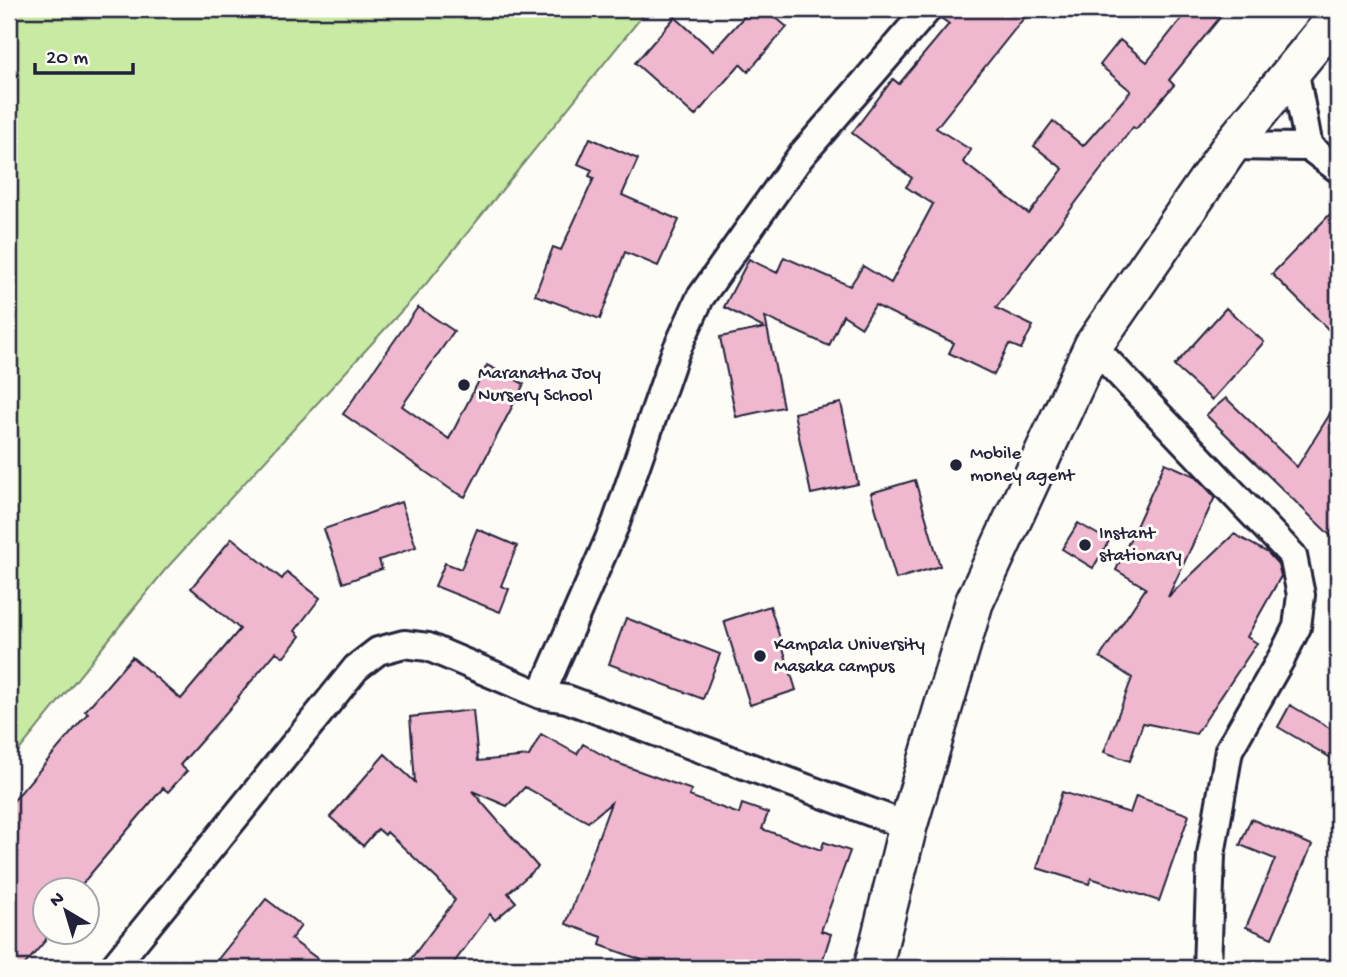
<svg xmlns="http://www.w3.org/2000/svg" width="1347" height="977" font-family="'Gochi Hand',sans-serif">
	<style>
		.green { fill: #c8eaa3; stroke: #75866f; stroke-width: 2 }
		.building { fill: #efb8ce; stroke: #22223b; stroke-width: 2 }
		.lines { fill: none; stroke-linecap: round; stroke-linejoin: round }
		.street-casing { stroke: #22223b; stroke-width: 32 }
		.secondary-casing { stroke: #22223b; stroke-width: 42 }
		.street { stroke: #fdfcf7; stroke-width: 26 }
		.secondary { stroke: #fdfcf7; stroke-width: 37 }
		.poi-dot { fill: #22223b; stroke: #fdfcf7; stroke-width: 2.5 }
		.labels { text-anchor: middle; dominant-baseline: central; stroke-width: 6; stroke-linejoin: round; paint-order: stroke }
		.poi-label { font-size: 19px; fill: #22223b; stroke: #fdfcf7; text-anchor: start }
	</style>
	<rect width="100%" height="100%" fill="#fdfcf7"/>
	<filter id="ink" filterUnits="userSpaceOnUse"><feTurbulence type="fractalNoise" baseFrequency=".0143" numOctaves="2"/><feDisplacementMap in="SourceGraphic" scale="14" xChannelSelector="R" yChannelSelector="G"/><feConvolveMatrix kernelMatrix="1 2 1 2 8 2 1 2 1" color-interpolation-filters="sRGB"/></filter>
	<g filter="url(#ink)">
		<!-- green -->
		<path class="green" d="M9,9h639l-222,275 -261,286 -156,193z"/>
		<!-- building -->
		<path class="building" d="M751,9h15l21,18 -39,45 -8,-8 -45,52 -60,-53 40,-46 38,34z
			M943,9h88l-95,119 35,22 -8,12 66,52 34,-45 -29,-23 19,-25 30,25 48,-55 -31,-26 20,-25 27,22 42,-53h38l-58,71 5,5 -38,44 -3,-2 -137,181 37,18 -12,23 -12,-5 -15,31 -45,-22 5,-10 -79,-38 -13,22 -19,-12 -14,31 -64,-29 18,90 -47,10 -16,-80 44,-9 -40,-21 25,-48 28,14 7,-16 66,29 13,-20 28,17 42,-79 -27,-17 6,-9 -60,-45 41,-54 6,5 50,-60 -8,-6z
			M590,138l48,21 -16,36 57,25 -21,46 -33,-14 -25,67 -65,-24 18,-48 8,3 33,-72 -5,-2 3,-6 -14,-6z
			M1338,206v133l-66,-65z
			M418,307l36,24 -52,75 47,33 38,-74 37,19 -59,113 -12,-6 -110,-77z
			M1226,308l38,34 -52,58 -38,-34z
			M1226,398l71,69 41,-66v142l-132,-128z
			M841,403l17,81 -47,10 -17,-81z
			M1165,463l30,13 20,21 -47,100 66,-63 34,19 10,11 3,12 -34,61 10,6 -61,91 -53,-11 -13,38 -26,-9 28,-74 -32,-21 46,-69 -30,-18z
			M915,480l25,86 -44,13 -25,-86z
			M401,502l15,45 -37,13 3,9 -39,14 -19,-54z
			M1078,523l31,18 -16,27 -31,-19z
			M477,529l40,17 -16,40 8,3 -9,23 -65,-26 10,-23 16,6z
			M232,538l50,41 5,-7 33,26 -25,33 5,5 -16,21 -8,-5 -38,45 1,1 -59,67 7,6 -19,21 -5,-4 -86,102h-31v50l-24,28h-13v-162l79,-93 -3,-2 47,-54 49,42 59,-70 -49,-41z
			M770,606l26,84 -46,15 -26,-84z
			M626,618l94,36 -17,45 -94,-35z
			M1290,705l48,28v29l-60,-35z
			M473,710l5,51 51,-5 12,-22 36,20 6,-10 34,19 75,27 -3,6 50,18 3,-10 26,9 -6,16 59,21 3,-8 26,9 -29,80 10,3 -11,34h-156l-64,-23 2,-8 -36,-13 45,-121 -23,19 -63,-35 -18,19 -35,-15 66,76 -30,26 8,9 -21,18 -5,-6 -40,54h-46l51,-68 -17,-20 -51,-48 -2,3 -7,-6 -15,17 -33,-29 55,-63 30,28 -5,-65z
			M1062,792l68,21 6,-17 53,19 -30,86 -68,-23 -2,6 -52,-16z
			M1251,819l61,26 -40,93 -26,-11 29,-68 -35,-14z
			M266,899l35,27 -10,13 39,29h-119z"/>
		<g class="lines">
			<defs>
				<path id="street" d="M1294,68l15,79
					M1231,146l78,1 29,22
					M1093,346l200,210 8,39 -4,32 -15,30 -53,93 -18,105 -4,113
					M541,695l75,-172 59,-170 25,-55 100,-141 128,-148
					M113,968l243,-300 22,-17 26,-7 24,3 113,48 26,4 341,127"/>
				<path id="secondary" d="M873,968l35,-142 66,-223 119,-257 138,-200 107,-131"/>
			</defs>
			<!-- street casing -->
			<use href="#street" class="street-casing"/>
			<!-- secondary casing -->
			<use href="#secondary" class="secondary-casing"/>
			<!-- street -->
			<use href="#street" class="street"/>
			<!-- secondary -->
			<use href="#secondary" class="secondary"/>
		</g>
	</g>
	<!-- markers -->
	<g class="poi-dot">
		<circle cx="464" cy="385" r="7"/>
		<circle cx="956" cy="465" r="7"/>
		<circle cx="1085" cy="545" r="7"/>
		<circle cx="760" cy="656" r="7"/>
	</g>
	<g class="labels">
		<!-- poi labels -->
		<g class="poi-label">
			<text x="478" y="374">Maranatha Joy<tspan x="478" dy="22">Nursery School</tspan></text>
			<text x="970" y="454">Mobile<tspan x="970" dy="22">money agent</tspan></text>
			<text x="1099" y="534">Instant<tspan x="1099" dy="22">stationary</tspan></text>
			<text x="774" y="645">Kampala University<tspan x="774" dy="22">Masaka campus</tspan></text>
		</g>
	</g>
	<!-- margin -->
	<rect width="1347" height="977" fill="none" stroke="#fdfcf7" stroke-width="35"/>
	<rect x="18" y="18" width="1312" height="942" fill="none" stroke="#22223b" stroke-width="2.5" filter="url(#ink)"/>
	<!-- north arrow -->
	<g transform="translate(66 911) rotate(322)"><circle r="33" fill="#fdfcf7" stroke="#a5a5ac" stroke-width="2"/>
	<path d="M0-5L12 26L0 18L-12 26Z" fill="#22223b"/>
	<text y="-10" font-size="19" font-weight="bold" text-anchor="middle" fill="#22223b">N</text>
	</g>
	<!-- scale -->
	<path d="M35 63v10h98v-10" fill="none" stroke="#22223b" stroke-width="3.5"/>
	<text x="46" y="63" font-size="21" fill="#22223b" stroke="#fdfcf7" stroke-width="5" paint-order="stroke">20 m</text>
</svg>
